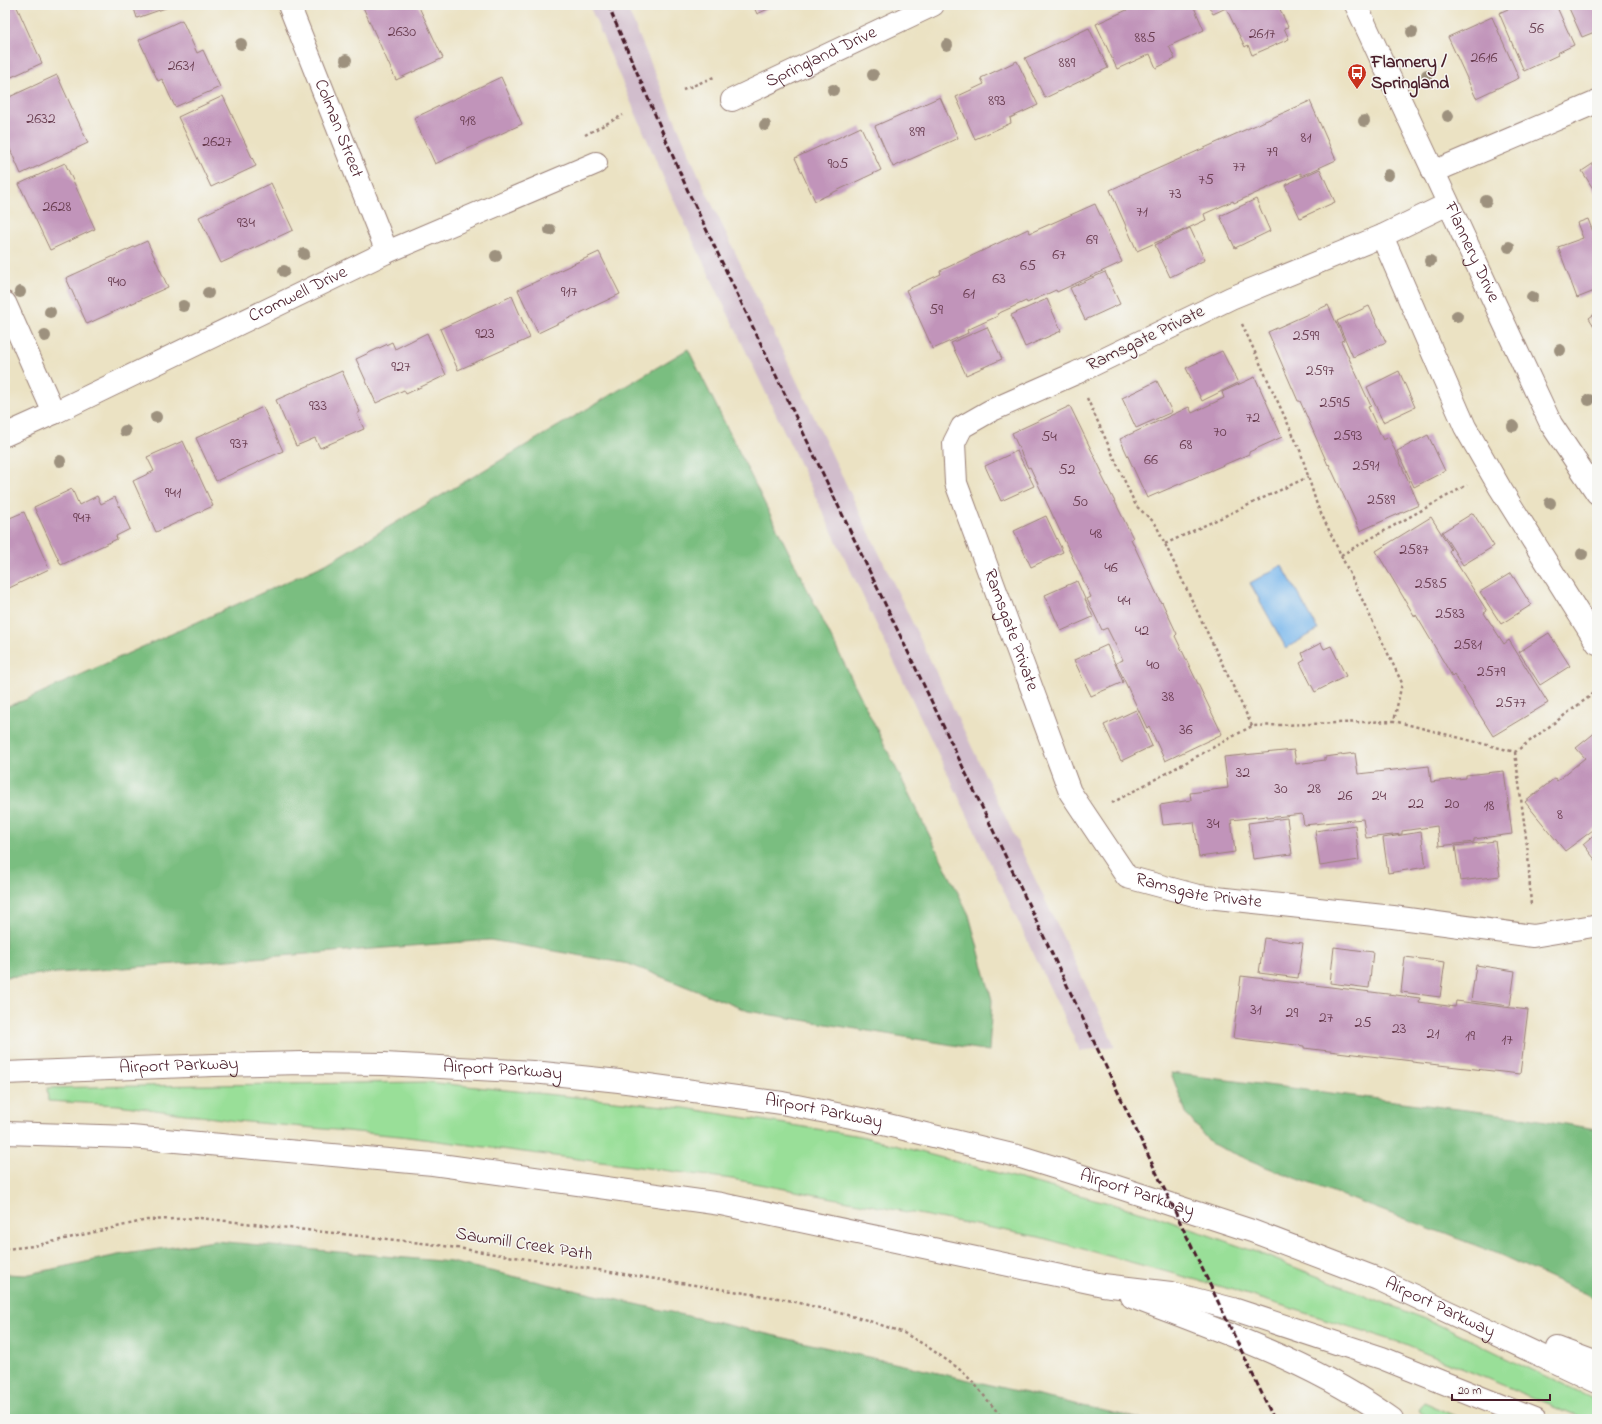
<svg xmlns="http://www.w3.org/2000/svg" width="1602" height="1424" font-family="'Indie Flower',sans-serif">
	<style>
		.industrial { fill: #d1bdcc }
		.green { fill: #99df98; stroke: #727f62 }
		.forest { fill: #7abe80; stroke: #626e56 }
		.water { fill: #7ab8ed; stroke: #626c8c }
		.building { fill: #c194ba }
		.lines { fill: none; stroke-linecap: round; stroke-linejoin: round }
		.minor-casing { stroke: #9a8077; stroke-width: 24 }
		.highway-casing { stroke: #9a8077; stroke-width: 24 }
		.path { stroke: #9a8077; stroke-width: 2.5; stroke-dasharray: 3 3; stroke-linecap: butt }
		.minor { stroke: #fff; stroke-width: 22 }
		.highway { stroke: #fff; stroke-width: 22 }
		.rail { stroke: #4a1f2b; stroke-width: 3; stroke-dasharray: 6 3; stroke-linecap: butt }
		.tree { fill: #9d917e }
		.labels { text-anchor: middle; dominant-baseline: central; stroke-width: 3; stroke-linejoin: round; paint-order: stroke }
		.number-label { font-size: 16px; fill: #683c4f }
		.street-label { font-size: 18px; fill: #4a1f2b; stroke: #f6f6f2 }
		.poi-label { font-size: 18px; font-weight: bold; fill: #4a1f2b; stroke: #f6f6f2; text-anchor: start }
	</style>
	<rect width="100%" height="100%" fill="#f6f6f2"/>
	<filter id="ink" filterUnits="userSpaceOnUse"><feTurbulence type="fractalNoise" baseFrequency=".025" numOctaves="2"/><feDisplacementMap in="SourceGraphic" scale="8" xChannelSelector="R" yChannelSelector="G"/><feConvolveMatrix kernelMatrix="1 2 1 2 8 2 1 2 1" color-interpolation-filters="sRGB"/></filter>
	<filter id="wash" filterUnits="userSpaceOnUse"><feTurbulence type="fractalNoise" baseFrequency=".012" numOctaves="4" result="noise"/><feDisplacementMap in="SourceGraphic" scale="16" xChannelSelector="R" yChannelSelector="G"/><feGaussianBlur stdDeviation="0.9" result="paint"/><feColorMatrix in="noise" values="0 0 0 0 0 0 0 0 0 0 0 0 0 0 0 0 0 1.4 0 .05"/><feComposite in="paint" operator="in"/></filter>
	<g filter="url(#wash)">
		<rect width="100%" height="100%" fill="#ebe2c3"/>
		<!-- industrial -->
		<path class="industrial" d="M589,5h37l75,176 414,865 -35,5 -413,-865z"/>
		<!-- green -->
		<path class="green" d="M427,1082l257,26 177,28 285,77 110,39 177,70 164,79v18h-12l-187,-77 -165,-52 -194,-53 -307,-58 -332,-43 -163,-15 -119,-16 -70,-4 -1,-13 92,-2z
			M1424,1402l39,17h-34l-11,-9z"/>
		<!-- forest -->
		<path class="forest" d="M688,349l281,566 23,85 -3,51 -241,-40 -119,-47 -139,-24 -485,37v-270l20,-7 301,-136z
			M1171,1073l343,43 83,13v170l-101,-46 -230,-86 -56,-24 -23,-28z
			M215,1241l236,21 689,157h-1135v-145l20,1 93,-20z"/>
		<!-- water -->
		<path class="water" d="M1282,565l36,65 -32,18 -36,-65z"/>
		<g id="blocks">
			<!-- building -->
			<path class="building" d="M5,5h11l26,58 -37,17z
				M133,5h41l-37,13z
				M362,5h56l25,53 -47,22z
				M753,5h24l-20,9z
				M1138,5h55l11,25 -35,16 6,13 -19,9 -6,-14 -33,15 -21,-45z
				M1208,5h70l10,22 -4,1 5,11 -37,16 -4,-10 -3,2 -19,-39 -13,6z
				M1517,5h39l18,40 -17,8 1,2 -34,16 -25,-58z
				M1571,5h26v26l-15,6 -14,-31z
				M1492,17l27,61 -43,20 -28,-61z
				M182,20l15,33 6,-3 17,37 -45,20 -13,-28 -4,2 -19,-41z
				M1089,28l19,40 -63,30 -20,-40z
				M1017,61l21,44 -28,13 1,5 -36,16 -19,-42 28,-13 -3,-6z
				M57,75l31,68 -67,31 -16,-36v-39z
				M501,77l21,47 -87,40 -21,-46z
				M223,96l33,70 -45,21 -33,-70z
				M940,97l18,41 -65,29 -18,-41z
				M1310,101l26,59 -35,16v-3l-67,30 -1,-2 -29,13 2,6 -69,31 -27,-61z
				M861,127l20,43 -66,31 -20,-43z
				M1597,161v34l-15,-24z
				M65,163l30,66 -45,21 -31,-66z
				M1320,169l15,33 -35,16 -15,-33z
				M271,183l22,47 -72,33 -22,-46z
				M1256,199l14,32 -35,17 -15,-32z
				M1095,204l27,58 -65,30 -1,-2 -29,13 -1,-2 -29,13 1,2 -31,14 1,3 -35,16 -27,-59 35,-16 -1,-3 88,-42 2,4z
				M1588,219l5,13 4,-2v60l-20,8 -19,-51 25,-9 -6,-15z
				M1190,228l15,32 -35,17 -15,-32z
				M147,241l21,46 -81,37 -21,-46z
				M599,252l21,42 -82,39 -20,-43z
				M1105,272l15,32 -35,16 -15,-32z
				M512,296l18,42 -72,32 -18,-41z
				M1047,299l14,32 -36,16 -14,-32z
				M1328,305l16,35 -3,1 30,65 -3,1 15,33 6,-3 30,68 -59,26 -31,-67 -1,1 -28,-64h-2l-30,-69z
				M1369,306l17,36 -33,15 -16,-36z
				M1597,312v19l-8,-13z
				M987,327l15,32 -36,16 -15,-32z
				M427,333l19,42 -40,19 -2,-4 -28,13 -20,-44 36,-17 3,7z
				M1222,351l16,32 -36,18 -16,-33z
				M342,371l18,41 -3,2 7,15 -44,19 -5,-10 -19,8 -20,-46z
				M1399,371l16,36 -32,15 -16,-35z
				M1255,377l27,60 -33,15v2l-102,44 -27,-59 69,-32 3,6 32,-15 -2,-6z
				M1157,381l15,31 -36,16 -14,-30z
				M1070,406l33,68h-2l32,64 -2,1 30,64 1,-1 15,32 -2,2 47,98 -57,27 -16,-35 -2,2 -31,-65 7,-3 -16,-32 -5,2 -15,-31 4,-2 -61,-130 -2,1 -16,-35z
				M263,407l20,44 -67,30 -20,-43z
				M1428,435l17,36 -31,16 -17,-36z
				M183,441l30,65 -57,26 -23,-51 21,-10 -7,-14z
				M1017,451l17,35 -33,15 -16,-35z
				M72,489l7,16 18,-9 4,8 14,-7 15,32 -14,7 1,3 -56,26 -27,-58z
				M24,512l25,57 -44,21v-70z
				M1473,513l21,33 -31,19 -21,-33z
				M1046,516l17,36 -32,15 -17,-36z
				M1431,517l20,32 -2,2 38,60 -3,2 20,31 5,-4 39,63 -55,33 -39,-62 -2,2 -36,-61 -1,2 -39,-66z
				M1511,573l20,32 -30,19 -21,-32z
				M1077,581l16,36 -32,14 -16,-36z
				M1549,633l21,33 -30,19 -21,-33z
				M1321,643l3,6 7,-3 15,30 -31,16 -15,-29 5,-3 -3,-7z
				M1107,645l16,37 -32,14 -17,-36z
				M1136,710l16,36 -31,15 -17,-36z
				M1597,731v96l-32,24 -40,-49 30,-24 2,3 28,-23 -9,-10z
				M1294,750l2,14 29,-4v-3l30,-4 3,21 71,-8 2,16 35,-4v-3l38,-4 8,63 -38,5v3l-35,4 -2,-20 -35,5v3l-36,4 -3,-19 -59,6 -2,-11 -35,4v-2l-36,4 4,32 -36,5 -5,-35 -31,3 -3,-20 31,-5 -1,-7 38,-5 -4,-31z
				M1287,818l5,36 -39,5 -5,-36z
				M1355,825l4,35 -39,6 -5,-35z
				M1421,832l5,35 -38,6 -5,-35z
				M1597,832v30l-14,-18z
				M1495,841l5,35 -40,5 -5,-35z
				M1264,938l39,5 -5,35 -39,-5z
				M1334,947l39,5 -4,36 -39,-5z
				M1405,957l40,5 -5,35 -39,-5z
				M1476,965l39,6 -5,35 -39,-5z
				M1241,976l179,22 -1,4 36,5 1,-6 72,9 -8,64 -108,-12v-1l-108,-13v-2l-32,-4v1l-39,-5z"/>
		</g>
	</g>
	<g filter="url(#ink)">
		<use href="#blocks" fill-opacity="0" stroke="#9a8077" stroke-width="1"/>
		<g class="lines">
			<defs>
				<g id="minor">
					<path id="s1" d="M289,5l98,247"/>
					<path id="s2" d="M1356,5l195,419 46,69"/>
					<path id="s3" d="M732,100l201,-95"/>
					<path d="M1433,172l164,-70"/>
					<path id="s4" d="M1448,204l-66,32 -151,62 -155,75 -86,38 -28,16 -8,16 2,40 114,309 57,85 71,19 195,21 140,19 60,-10 4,-1"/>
					<path d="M1382,236l83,191 35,61 97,155"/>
					<path d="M5,303l49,110"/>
					<path id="s5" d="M5,435l49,-22 333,-161 209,-89"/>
				</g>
				<g id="highway">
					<path id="s6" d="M5,1073l209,-8 88,-2 82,1 149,8 86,9 163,22 89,18 150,36 87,27 144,47 126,48 219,103"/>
					<path d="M5,1133l126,4 302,27 288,40 382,81 68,8 62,16 149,49 152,61"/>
					<path d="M1132,1297c90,35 181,65 260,122"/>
					<path d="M1557,1348l40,15"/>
				</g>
			</defs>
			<!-- minor casing -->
			<use href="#minor" class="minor-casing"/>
			<!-- highway casing -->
			<use href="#highway" class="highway-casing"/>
			<!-- path -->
			<path class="path" d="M683,90l31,-13
				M585,135l38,-20
				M1242,324l58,126 17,55 85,178 -8,38
				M1087,398l49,108 19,17 97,203
				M1165,544l143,-67
				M1341,555l126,-70
				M1515,752l13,101 3,54
				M1112,803l140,-77 142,-5 121,31 82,-61
				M5,1249l29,-3 113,-26 53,-2 231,26 353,55 83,21 37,13 21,12 33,23 14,13 31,38"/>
			<!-- minor -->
			<use href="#minor" class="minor"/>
			<!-- highway -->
			<use href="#highway" class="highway"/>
			<!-- rail -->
			<path class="rail" d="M608,5l79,184 587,1230"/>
		</g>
		<!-- trees -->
		<g class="tree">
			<circle cx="1412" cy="32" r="6"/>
			<circle cx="241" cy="44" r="6"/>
			<circle cx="947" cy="45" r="6"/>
			<circle cx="346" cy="60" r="6"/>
			<circle cx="873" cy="75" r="6"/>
			<circle cx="1427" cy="75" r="6"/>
			<circle cx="833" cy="90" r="6"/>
			<circle cx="1448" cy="116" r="6"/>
			<circle cx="1364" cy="121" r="6"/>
			<circle cx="765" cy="125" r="6"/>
			<circle cx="1388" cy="175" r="6"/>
			<circle cx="1486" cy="201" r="6"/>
			<circle cx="550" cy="230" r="6"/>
			<circle cx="1509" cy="247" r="6"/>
			<circle cx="304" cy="254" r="6"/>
			<circle cx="496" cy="256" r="6"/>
			<circle cx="1430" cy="261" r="6"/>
			<circle cx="284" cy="271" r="6"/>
			<circle cx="20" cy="292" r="6"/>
			<circle cx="208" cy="293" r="6"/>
			<circle cx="1532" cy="297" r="6"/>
			<circle cx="183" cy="306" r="6"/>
			<circle cx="50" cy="312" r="6"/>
			<circle cx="1457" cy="316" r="6"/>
			<circle cx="45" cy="336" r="6"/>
			<circle cx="1560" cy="350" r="6"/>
			<circle cx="1589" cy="400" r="6"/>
			<circle cx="156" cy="417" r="6"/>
			<circle cx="1513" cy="426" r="6"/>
			<circle cx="125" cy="431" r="6"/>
			<circle cx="60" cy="461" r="6"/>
			<circle cx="1550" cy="503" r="6"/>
			<circle cx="1582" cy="554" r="6"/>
		</g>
	</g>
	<!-- icons -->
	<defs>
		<symbol id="bus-pin" viewBox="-11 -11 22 30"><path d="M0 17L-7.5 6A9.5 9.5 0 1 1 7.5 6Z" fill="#c8321e" stroke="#f6f6f2"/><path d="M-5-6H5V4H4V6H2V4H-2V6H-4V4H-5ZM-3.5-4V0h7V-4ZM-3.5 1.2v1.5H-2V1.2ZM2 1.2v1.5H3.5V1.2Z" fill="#fff"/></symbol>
	</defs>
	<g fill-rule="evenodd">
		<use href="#bus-pin" x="1346" y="62" width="22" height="30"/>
	</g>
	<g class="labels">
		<!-- number labels -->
		<g class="number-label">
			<text x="1536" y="29">56</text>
			<text x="402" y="32">2630</text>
			<text x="1262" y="34">2617</text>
			<text x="1145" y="38">885</text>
			<text x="1484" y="58">2616</text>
			<text x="1067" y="63">889</text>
			<text x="181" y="66">2631</text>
			<text x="997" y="101">893</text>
			<text x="41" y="119">2632</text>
			<text x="468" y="121">918</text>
			<text x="917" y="132">899</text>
			<text x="1306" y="138">81</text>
			<text x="217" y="142">2627</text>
			<text x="1272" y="152">79</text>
			<text x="838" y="164">905</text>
			<text x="1239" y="167">77</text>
			<text x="1206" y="180">75</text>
			<text x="1175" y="194">73</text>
			<text x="57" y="207">2628</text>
			<text x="1142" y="212">71</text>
			<text x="246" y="223">934</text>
			<text x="1092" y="240">69</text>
			<text x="1059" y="255">67</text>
			<text x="1028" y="266">65</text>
			<text x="999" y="279">63</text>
			<text x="117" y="282">940</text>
			<text x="569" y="292">917</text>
			<text x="969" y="294">61</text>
			<text x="936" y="310">59</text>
			<text x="485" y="334">923</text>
			<text x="1306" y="336">2599</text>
			<text x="401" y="367">927</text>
			<text x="1320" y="371">2597</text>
			<text x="1335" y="403">2595</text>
			<text x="318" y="406">933</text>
			<text x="1253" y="418">72</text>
			<text x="1220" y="432">70</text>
			<text x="1348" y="436">2593</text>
			<text x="1049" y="437">54</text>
			<text x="239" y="444">937</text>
			<text x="1186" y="445">68</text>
			<text x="1151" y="460">66</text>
			<text x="1366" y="466">2591</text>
			<text x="1067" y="470">52</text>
			<text x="173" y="493">941</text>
			<text x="1381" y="500">2589</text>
			<text x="1080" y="502">50</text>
			<text x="82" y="518">947</text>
			<text x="1096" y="534">48</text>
			<text x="1414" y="550">2587</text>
			<text x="1111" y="568">46</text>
			<text x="1431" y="584">2585</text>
			<text x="1124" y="601">44</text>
			<text x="1450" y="614">2583</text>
			<text x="1142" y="631">42</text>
			<text x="1468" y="645">2581</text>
			<text x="1153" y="665">40</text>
			<text x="1491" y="672">2579</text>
			<text x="1168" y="697">38</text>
			<text x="1511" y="703">2577</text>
			<text x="1186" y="730">36</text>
			<text x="1243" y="773">32</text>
			<text x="1281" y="789">30</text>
			<text x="1314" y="789">28</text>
			<text x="1345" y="796">26</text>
			<text x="1379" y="796">24</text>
			<text x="1416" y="804">22</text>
			<text x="1452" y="804">20</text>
			<text x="1489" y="806">18</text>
			<text x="1560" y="815">8</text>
			<text x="1213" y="824">34</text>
			<text x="1256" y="1010">31</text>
			<text x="1292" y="1013">29</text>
			<text x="1326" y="1018">27</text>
			<text x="1363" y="1023">25</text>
			<text x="1399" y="1029">23</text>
			<text x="1433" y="1034">21</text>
			<text x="1470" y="1036">19</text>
			<text x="1507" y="1040">17</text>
		</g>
		<!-- street labels -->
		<g class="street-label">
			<text stroke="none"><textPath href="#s3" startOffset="99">Springland Drive</textPath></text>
			<text stroke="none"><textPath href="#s1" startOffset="133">Colman Street</textPath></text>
			<text stroke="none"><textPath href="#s2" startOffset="273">Flannery Drive</textPath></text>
			<text stroke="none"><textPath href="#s5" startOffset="325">Cromwell Drive</textPath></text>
			<text transform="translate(1146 339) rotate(-26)">Ramsgate Private</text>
			<text stroke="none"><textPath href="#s4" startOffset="750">Ramsgate Private</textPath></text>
			<text stroke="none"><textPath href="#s4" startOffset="1098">Ramsgate Private</textPath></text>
			<text stroke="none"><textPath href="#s6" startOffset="174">Airport Parkway</textPath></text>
			<text stroke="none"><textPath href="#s6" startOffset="498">Airport Parkway</textPath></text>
			<text stroke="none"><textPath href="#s6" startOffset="822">Airport Parkway</textPath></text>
			<text stroke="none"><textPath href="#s6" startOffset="1146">Airport Parkway</textPath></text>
			<text transform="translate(524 1245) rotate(9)">Sawmill Creek Path</text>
			<text stroke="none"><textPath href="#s6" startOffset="1470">Airport Parkway</textPath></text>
		</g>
		<!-- poi labels -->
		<g class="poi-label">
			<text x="1371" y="63">Flannery /<tspan x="1371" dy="21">Springland</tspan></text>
		</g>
	</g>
	<!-- margin -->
	<rect width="1602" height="1424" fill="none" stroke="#f6f6f2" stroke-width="20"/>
	<!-- scale -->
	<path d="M1452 1394v6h98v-6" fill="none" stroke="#4a1f2b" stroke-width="2"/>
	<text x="1458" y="1394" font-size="12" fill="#4a1f2b" stroke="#f6f6f2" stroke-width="3" paint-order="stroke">20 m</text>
</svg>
